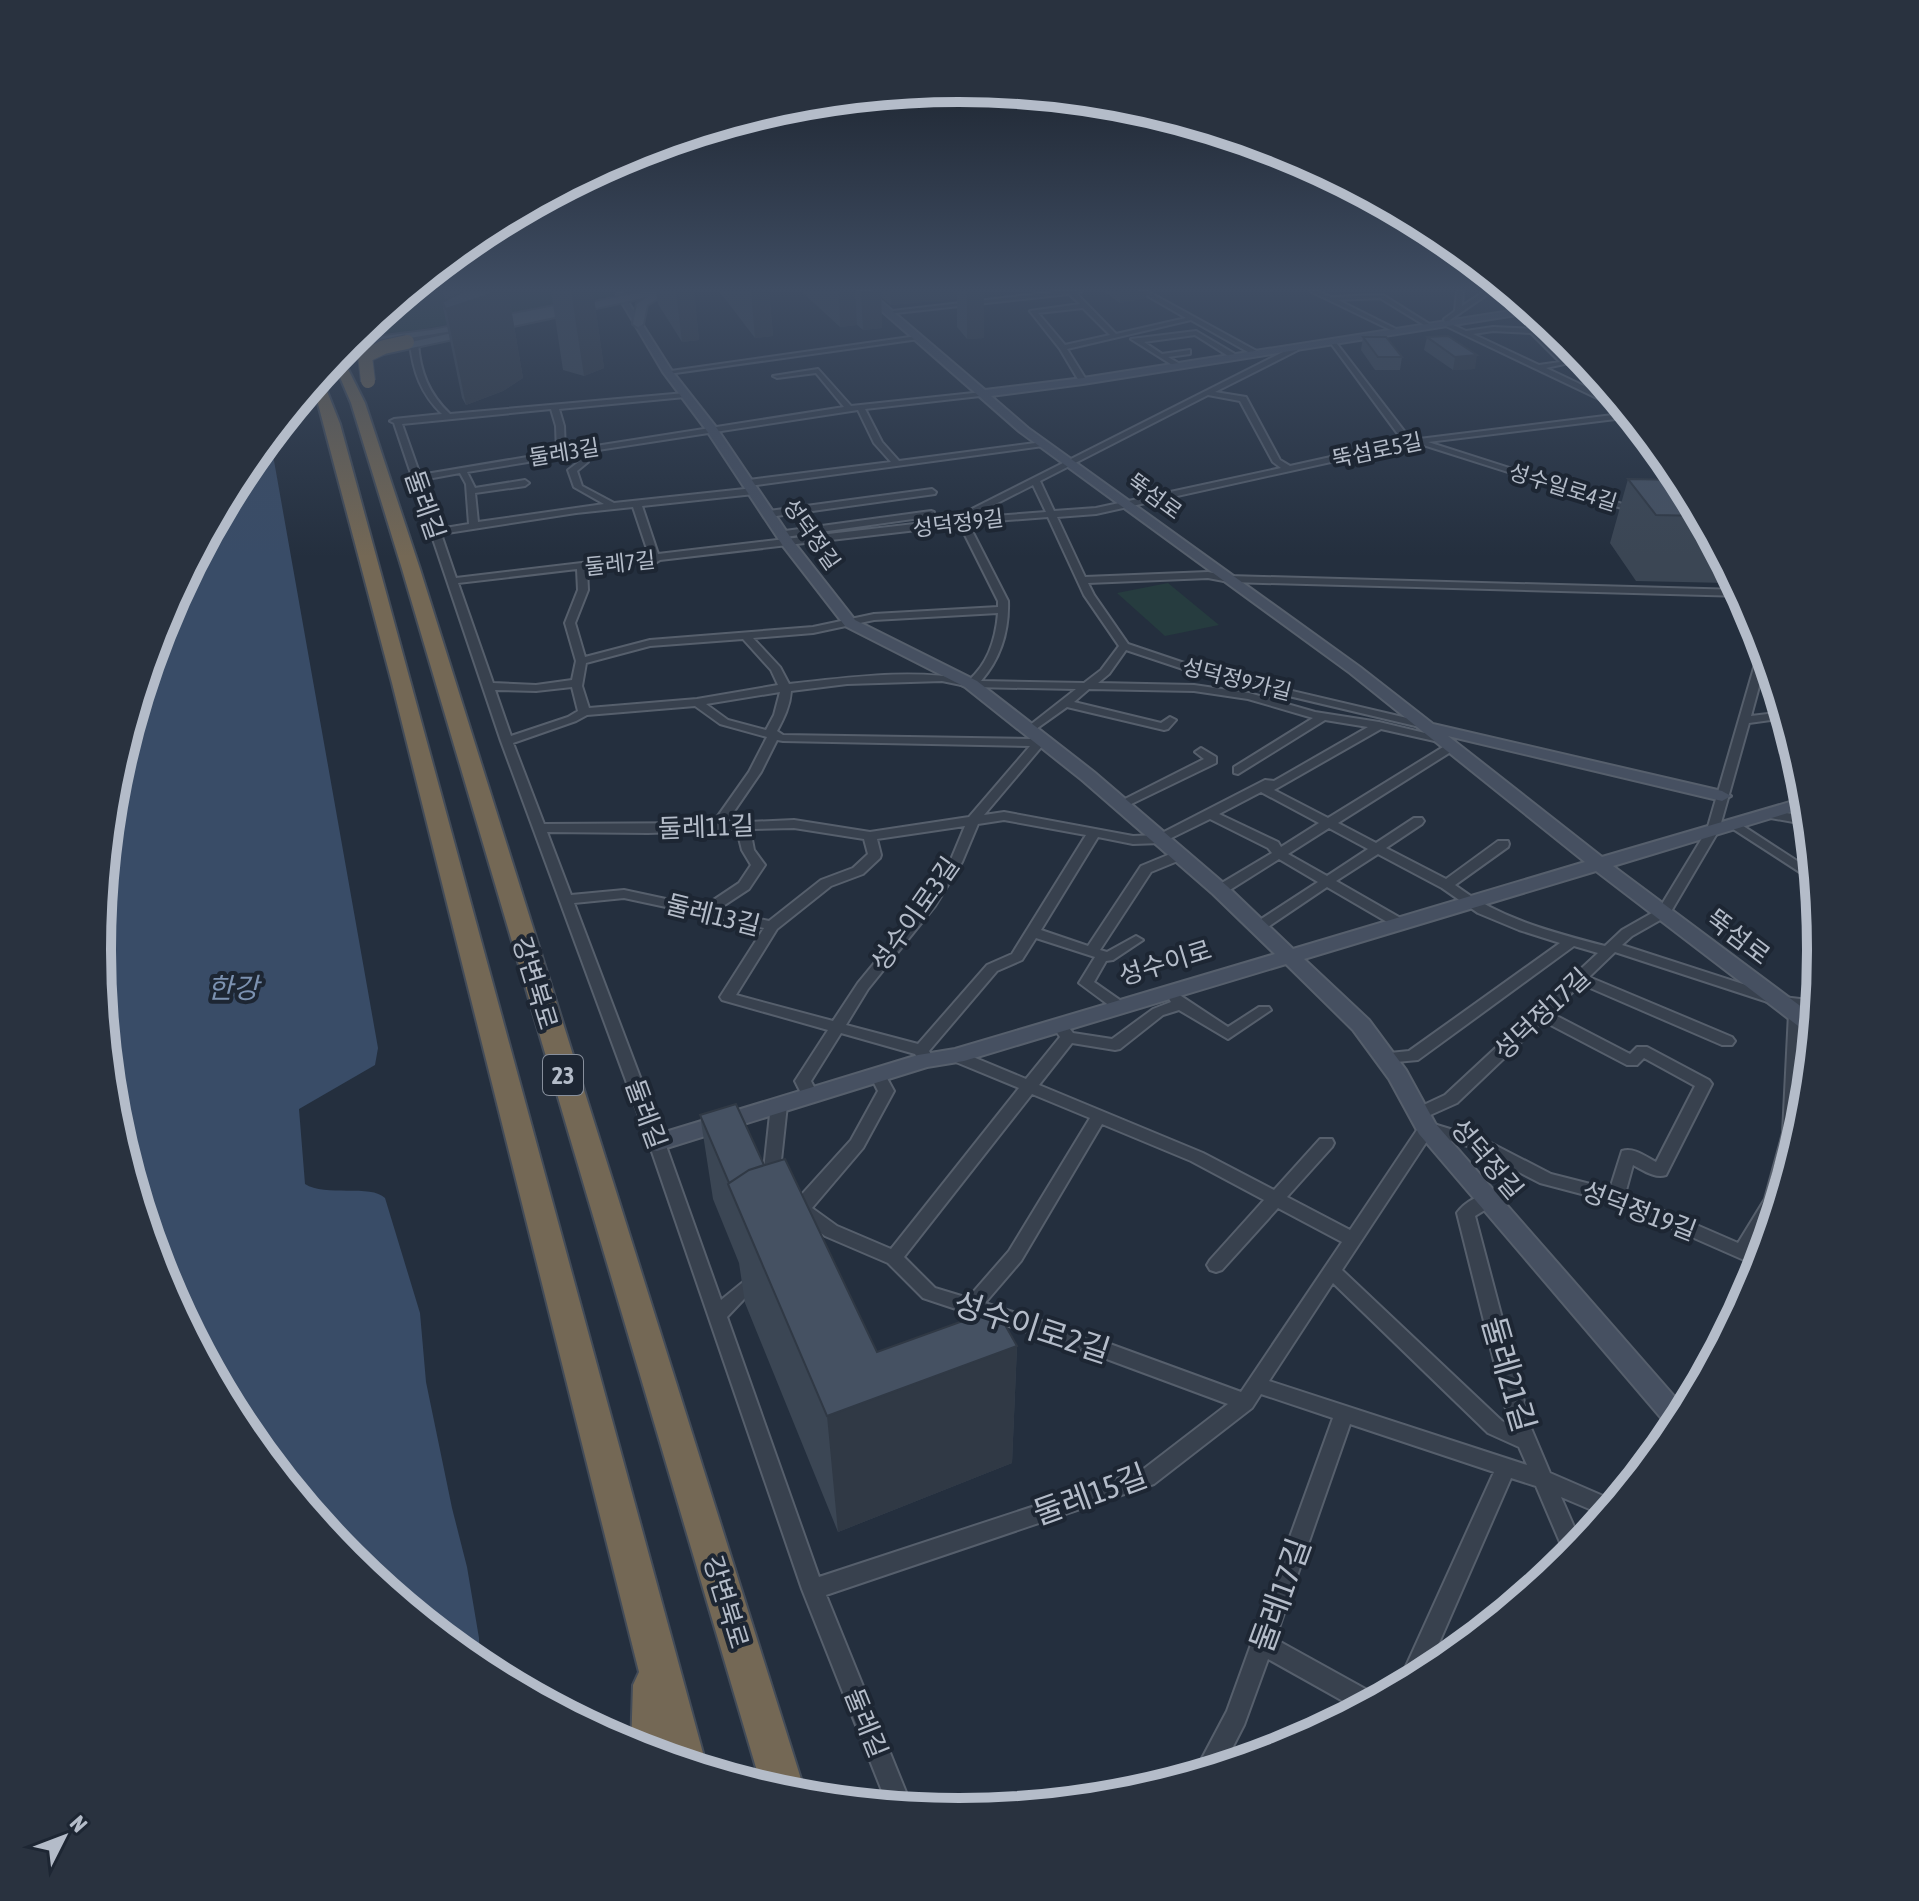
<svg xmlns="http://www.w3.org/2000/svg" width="1919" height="1901" font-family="'Asap Condensed','Noto Sans KR',sans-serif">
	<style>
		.green { fill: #263c3f }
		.water { fill: #394c67 }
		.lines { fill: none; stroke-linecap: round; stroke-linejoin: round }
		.street-casing { stroke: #565f6c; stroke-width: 4 }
		.secondary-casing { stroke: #565f6c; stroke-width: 4 }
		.primary-casing { stroke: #414a57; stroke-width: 4 }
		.highway-casing { stroke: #434c59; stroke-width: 4 }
		.street { fill: #38414e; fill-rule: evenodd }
		.secondary { fill: #465061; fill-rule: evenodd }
		.primary { fill: #56606e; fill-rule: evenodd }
		.highway { fill: #746855; fill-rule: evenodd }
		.highway-bridge-casing { stroke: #434c59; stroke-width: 16; stroke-linecap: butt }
		.highway-bridge { stroke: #746855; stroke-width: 14 }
		.wall { fill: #3b4654 }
		.shaded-wall { fill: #303945 }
		.building { fill: #455162; stroke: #303945; stroke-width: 2 }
		.labels { text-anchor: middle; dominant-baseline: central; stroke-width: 8; stroke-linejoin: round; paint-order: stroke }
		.far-street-label { font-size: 22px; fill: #b4bcc9; stroke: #1d2633 }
		.shield { fill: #1d2633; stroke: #878f9c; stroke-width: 2 }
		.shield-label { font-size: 24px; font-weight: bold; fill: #b4bcc9 }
		.street-label { font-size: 26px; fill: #b4bcc9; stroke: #1d2633 }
		.water-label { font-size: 28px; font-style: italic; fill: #7c92b1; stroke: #1d2633 }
		.near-street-label { font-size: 32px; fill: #b4bcc9; stroke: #1d2633 }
		.rim { fill: none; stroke: #b4bcc9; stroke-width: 10 }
	</style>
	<rect width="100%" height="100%" fill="#242f3e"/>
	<!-- green -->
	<path class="green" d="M410,291h229l-234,41 -48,3z
		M1168,583l51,42 -54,11 -48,-43z"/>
	<!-- water -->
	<path class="water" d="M270,438l108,610 -3,17 -76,44 6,75c20,13 66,0 80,14l35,115 6,69 26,126 15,59 12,71 1,29 -131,-107 -107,-131 -80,-149 -49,-162 -16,-168 17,-168 49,-162 80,-149z"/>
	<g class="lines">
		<defs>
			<path id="street" d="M1063,291h19l-6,2 40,41 70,-16 -47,-27h8l115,63 -7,2 -64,-36 -124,29 20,32 -4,2 -4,-2 -19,-32 -30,-38 50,-7 -11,-10 -182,20 -3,-2zM1083,308l27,27 -45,10 -27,-32z
				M1310,291h8l13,6 52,-2 51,32 -5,1 -49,-30 -42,2 64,32 -5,1z
				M1457,291h6l-1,15 23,-15h7l-42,29 1,4 15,7 27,-4 63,3 5,4 -22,-1 30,30 -23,5 74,35 5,6h-5l-174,-83 -2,-7 11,-8zM1493,331l38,2 29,29 -21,3 -66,-31z
				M1196,331l44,26 -7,2 -38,-24 -51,7 18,12 28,-4v4l-22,3 12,7v4h-3l-46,-29z
				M917,336l2,3 -251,35 -4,-2z
				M1334,340l77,100 218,-27 3,4 -204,25 213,68 -7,2 -217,-69 -321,71 -39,3 28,60 123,-5 21,4 511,14 3,6 -514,-14 -21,-4 -120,5 6,12 34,49 83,28 213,50 6,3 -6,3 -220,-52 -78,-26 -17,24 -11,9 96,2 55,8 66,19 64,10 71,17v4l7,1v4l-119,75 38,20 38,-25h8l2,3 -2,3 -36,24 60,31 52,-38h10l1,3 -1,3 -53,38c45,34 97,47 150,61l17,-16 37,-21 48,-79 53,-183 4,-3 3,13 -16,59 33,-4 2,6 -37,5 -30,107 -50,85 -37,21 -10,9 161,52 34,4 -1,10 -18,-2 5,4 -4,120 -19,70 -27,46 11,5 -4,13 -148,-65 -72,-19 -69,-36 -40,-12 -89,135 160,151 8,4 -53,-212c7,-10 24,-21 36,-18l2,5 -2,5 -18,11 56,212 19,45 67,29 -11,14 -45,-19 21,48 -14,16 -32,-75 -25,-8 -86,197 -24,13 -2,-5 3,-8 92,-203 -144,-48 -75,215 103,57 1,3 -20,11 -91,-51 -24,66 -22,43 -25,7 -2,-3 4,-8 28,-53 106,-293 -72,-24 -9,14 -98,76 -328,111 86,212 -24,-1 -86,-217 -153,-446 -148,-402 -107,-318 -4,-2 4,-2 48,-5c-21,-20 -29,-43 -32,-71l4,-2 4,2c2,29 11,51 32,71l235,-21 4,2 -4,2 -126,12 5,17 1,25 15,-4 3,1 261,-41 -28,-34 -39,5 -4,-2 45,-7 33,37 132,-14 1,2 -4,2 -115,13 17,33 17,19 144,-19 4,2 -4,2 -294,40 -4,-3 4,-3 142,-18 -17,-19 -16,-33 -273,42 3,10 -11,9 5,15 32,17 140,-15 4,3 -4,3 -112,12 16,48 299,-35 1,-3 337,-170 3,4 -83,42 31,5 34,63 10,6 113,-25 -73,-99zM1208,395l32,6 33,61 8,6 -185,40 -42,3 -14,-30zM551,409l5,17 1,26 -137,23 -18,-51zM577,454l3,7 -12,9 6,17 30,17 -126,18 -3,-29 50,-7 4,-3 -4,-3 -50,8 -8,-16zM460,473l6,11 3,40 -30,5 -17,-49zM1033,485l13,27 -78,6zM633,507l16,48 -193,23 -15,-44 135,-21zM1048,517l36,78 35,51 -18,24 -17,13 -103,-2c20,-23 28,-51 27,-80l-40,-78zM960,525l38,76v6l-124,7 -61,13 -163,13 -65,17 -10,-34 13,-33 -1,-22 64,-7 4,2 5,-3zM577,569l1,21 -13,33 11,38 -4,19 -36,5 -43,-2 -35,-100zM998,613c-2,25 -10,51 -29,67 -58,-12 -122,-2 -180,4l-9,-17 -27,-29 60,-5 61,-13zM743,639l28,31 7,15 -81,14 -108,9 -7,-22 4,-23 64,-17zM942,681l29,6 105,2 -51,40 -2,2 6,3 38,-27 97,23 4,-1 8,-9 -6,-3 -9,6 -87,-21 15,-13 105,2 54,8 65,19 -79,49v6l4,1 87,-54 43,7 -94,54 -9,-1 -107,55 -25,1 -129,-24 -20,3 59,-70 4,-5 -2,-2 -4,-1 -6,2 -252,-4 -6,-4c7,-13 13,-25 14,-40l56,-7zM572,687l6,24 -10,6 -57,19 -16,-46 41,1zM780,692l-6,23 -8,15 -38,-10 -22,-16zM695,706l25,18 47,13 -18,35 -36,51 -169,1 -31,-81 63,-22 11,-6zM1381,729l67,15 -120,74 -54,-28zM777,740l6,1 247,5 -61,71 -99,15 -76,-12 -68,3 35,-51zM1261,792l58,31 -38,24 -3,-5 -59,-28zM1210,819l58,29 4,5 -57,34 -2,3 2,3h10l54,-34 39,23 -63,41 -2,3 2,3h10l62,-42 67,39h10l2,-3 -2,-3 -68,-39 42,-27 64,34 36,25 41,17 41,13 -151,108 -29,3 -3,4 3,4 5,1 33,-3 156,-114 24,7 -153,142 -32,15 -2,4 2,4 6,2 38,-17 86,-82 84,44h10l7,-7 51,28 -39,76c-10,-5 -22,-15 -34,-11l-12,38 -59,-15 -68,-35 -56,-17 -6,2 -71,106 -63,-33 45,-50 2,-4 -2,-4h-12l-46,51 -71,-37 -164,-68 33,-42 43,7 5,-1 43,-34 16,-5 49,29 43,-29 -2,-3h-10l-31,20 -53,-35 -7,5 3,5 -18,7 -41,30 -39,-6 -9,-12h-10l-2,4 8,12 -34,42 -65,-27h-10l-3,4 3,4 68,28 -128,161 -54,-23 -25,-18 51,-60 31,-57 -11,-20h-10l-3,4 8,16 -27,49 -57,63 -2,5 3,6 30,22 63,27 35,35 39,13 2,3 6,2 5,-1 102,33 151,56 -87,67 -322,106 -92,-260 18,-19 20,-14 3,-5 -3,-5 -6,-2 -6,2 -32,26 -56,-157 -91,-240 50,-5 140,30 -44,69 2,3 106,30 -33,51 9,18h12l2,-4 -7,-14 30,-48 74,21 4,6h10l3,-4 -3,-5 68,-80 25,-11 14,-22 59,19 -16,26 35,26h10l2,-3 -2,-3 -30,-21 12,-21 7,-1 30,-20 -7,-4 -29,16 -7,-2 51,-78 34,-14 1,-3 -1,-3h-10l-34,14 -53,80 -47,-16 57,-93 35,7 28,-1zM1004,820l82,15 -74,119 -25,11 -69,79 -72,-19 22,-36 67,-83 27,-44 16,-38zM965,826l-15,36 -27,42 -65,79 -25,38 -97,-26 41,-66 54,-43 32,-12 17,-16 1,-3 -4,-16zM794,828l70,11 4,15 -15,14 -32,12 -52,41 -52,-11 32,-21 16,-24 -11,-15 -4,-21zM1329,828l39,21 -41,27 -39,-22zM737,830l5,20 9,15 -12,18 -36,24 -79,-17 -53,5 -24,-63 101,1zM1615,952l162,53 18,3 -6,5 -6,120 -18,66 -27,44 -113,-49 8,-29c10,5 22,14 33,10l46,-91 -3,-4 -62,-33h-10l-7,7 -79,-41 30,-29 141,61h10l3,-4 -3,-4 -143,-60zM1032,1094l58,24 -81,133 -41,47 -33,-10 -31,-31zM1102,1124l89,37 73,39 -54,60 -3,5 3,5 6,2 6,-2 56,-62 64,34 -101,150 -153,-56 -103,-33 36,-42zM1333,1283l155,150 31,14 8,18 -258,-84z
				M932,489l4,3 -1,2 -166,23 -4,-3 4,-3z
				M931,511l3,1v4l-149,21 -5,-3 5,-3z
				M1201,748l15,9v6l-91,44 -4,1 -6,-4 89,-45 -9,-7z
				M1769,810l40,7 1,8 -45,-8 -2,-3 2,-3z
				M1734,820l80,52 1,10 -85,-55 -2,-3 2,-3z
				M779,1099l6,2 2,4 -8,74 -2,4 -6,2 -6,-2 -2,-4 8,-74 2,-4z"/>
			<path id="secondary" d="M859,291h10l116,99 98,-12 446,-70 6,4 -452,72 -92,12 37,32 332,239 73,57 289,67 9,5 -9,5 -274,-65 154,121 205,-60 1,10 -195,59 202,151 -1,17 -8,-2 -210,-161 -292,88 65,61 37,50 29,53 252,288 -13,22 -255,-299 -30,-55 -36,-49 -67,-66 -322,97 -37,6 -270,84 -8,-2 -4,-6 4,-6 269,-82 37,-6 320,-95 -62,-60 -131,-114 -117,-93 -120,-61 -62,-80 -76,-115 -44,-59 -46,-78h6l49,77 44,56 77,114 62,79 122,61 117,91 133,114 66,63 292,-87 -235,-189 -330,-241z"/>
			<path id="primary" d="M647,291l19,2 -19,12 -4,19 -5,3 -5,-3 4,-20 10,-7 -268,58 -15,-2 -8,-6 20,-10 56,-7 148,-29 5,3zM489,325l-110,24 -9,-2 9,-4z"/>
			<path id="highway" d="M340,353l25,50 55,166 387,1229 -45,-10 -360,-1219 -51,-166 -18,-42z
				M321,376l19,48 366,1340 -3,6 -72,-22 2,-63 6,-13 -247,-989 -79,-298z"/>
		</defs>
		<!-- street casing -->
		<use href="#street" class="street-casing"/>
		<!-- secondary casing -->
		<use href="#secondary" class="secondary-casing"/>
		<!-- primary casing -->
		<use href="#primary" class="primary-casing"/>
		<!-- highway casing -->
		<use href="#highway" class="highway-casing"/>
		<!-- street -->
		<use href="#street" class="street"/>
		<!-- secondary -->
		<use href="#secondary" class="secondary"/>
		<!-- primary -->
		<use href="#primary" class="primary"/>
		<!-- highway -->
		<use href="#highway" class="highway"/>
		<defs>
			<path id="highway-bridge" d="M368,381l-3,-25 19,-9 23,-5"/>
		</defs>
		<!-- highway-bridge casing -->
		<use href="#highway-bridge" class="highway-bridge-casing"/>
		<!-- highway-bridge -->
		<use href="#highway-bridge" class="highway-bridge"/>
	</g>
	<!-- wall -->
	<path class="wall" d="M443,291h65l15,87 -20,13 -37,14 -4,-7 -20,-96 3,-2z
		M551,291h42l11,77 -20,8 -21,-6z
		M656,291h38l5,49 -17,2 -24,-38z
		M719,291h50l4,45 -18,2z
		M801,291h183v47l-17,1 -10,-12v-28l-66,6 -10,-8 1,31 -19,2 -6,-5 -17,2z
		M1103,291h43v7l-26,5z
		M1363,337l39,20 -2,13h-25l-14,-20z
		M1427,337l48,32 -22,1 -29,-20z
		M1628,479l53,1 50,93 -3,10 -92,-2 -26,-38z
		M700,1115l64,50 113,187 140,-6 -5,117 -174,69 -93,-229 -6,-40 -26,-64z"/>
	<!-- shaded-wall -->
	<path class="shaded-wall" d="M486,291h22l15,87 -20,13 -37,14 -20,-96z
		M571,291h22l11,77 -20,8z
		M676,291h18l5,49 -17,2z
		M751,291h18l4,45 -18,2z
		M839,291h16l2,34 -17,2z
		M861,291h20l1,37 -19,2z
		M890,291h67v8l-66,6z
		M967,291h17v47l-17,1z
		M1120,291h26v7l-26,5z
		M1477,355l-2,14 -22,1 2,-13z
		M1017,1346l-5,117 -174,69 -11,-116z"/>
	<!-- building -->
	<path class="building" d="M464,291h31l-10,5 -39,13 -4,-7z
		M1448,336l29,19 -22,2 -28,-20z
		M1363,337h23l16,20h-24z
		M1628,479l53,1 19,36 -44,-1z
		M736,1104l28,61 -15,5 -20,13 -29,-68z
		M785,1159l92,193 119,-43 21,37 -190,70 -99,-232 21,-14z"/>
	<!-- sky -->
	<linearGradient id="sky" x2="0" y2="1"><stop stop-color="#141a22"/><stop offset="0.52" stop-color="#3f4d63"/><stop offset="1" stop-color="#3f4d63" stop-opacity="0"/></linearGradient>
	<rect width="1919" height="557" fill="url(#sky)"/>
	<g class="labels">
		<!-- far-street labels -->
		<g class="far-street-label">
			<text transform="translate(1377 450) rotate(-12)">뚝섬로5길</text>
			<text transform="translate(564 452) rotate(-9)">둘레3길</text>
			<text transform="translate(1563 487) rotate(17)">성수일로4길</text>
			<text transform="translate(1155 496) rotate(36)">뚝섬로</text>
			<text transform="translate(958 523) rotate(-7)">성덕정9길</text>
			<text transform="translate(812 534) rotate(55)">성덕정길</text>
			<text transform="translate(620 563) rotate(-6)">둘레7길</text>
			<text transform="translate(1237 679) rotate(14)">성덕정9가길</text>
		</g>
		<!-- shield labels -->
		<rect class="shield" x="543" y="1055" width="40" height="40" rx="6"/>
		<g class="shield-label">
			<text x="563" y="1075">23</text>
		</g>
		<!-- street labels -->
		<g class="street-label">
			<text transform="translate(425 505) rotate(71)">둘레길</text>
			<text transform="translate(706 827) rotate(-2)">둘레11길</text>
			<text transform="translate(915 914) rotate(-55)">성수이로3길</text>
			<text transform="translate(713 915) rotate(14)">둘레13길</text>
			<text transform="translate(1738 937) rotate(37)">뚝섬로</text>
			<text transform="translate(1165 963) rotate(-17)">성수이로</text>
			<text transform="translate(535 983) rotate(73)">강변북로</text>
			<text transform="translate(1542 1014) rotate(-43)">성덕정17길</text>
			<text transform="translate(646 1114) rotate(70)">둘레길</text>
			<text transform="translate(1487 1159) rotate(50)">성덕정길</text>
			<text transform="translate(1639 1211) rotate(21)">성덕정19길</text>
			<text transform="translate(726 1602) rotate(73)">강변북로</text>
			<text transform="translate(866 1723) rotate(68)">둘레길</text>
		</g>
		<!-- water labels -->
		<g class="water-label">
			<text x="233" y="988">한강</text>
		</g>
		<!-- near-street labels -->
		<g class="near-street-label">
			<text transform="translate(1032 1327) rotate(18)">성수이로2길</text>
			<text transform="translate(1509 1374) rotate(74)">둘레21길</text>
			<text transform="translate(1090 1494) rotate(-20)">둘레15길</text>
			<text transform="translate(1280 1595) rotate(-70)">둘레17길</text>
		</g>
	</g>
	<!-- crop -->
	<path d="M0 0H1919V1901H0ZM111 950a848 848 0 1 1 1696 0a848 848 0 1 1-1696 0Z" fill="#29323f" fill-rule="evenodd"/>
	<path class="rim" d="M111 950a848 848 0 1 1 1696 0a848 848 0 1 1-1696 0Z"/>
	<!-- north arrow -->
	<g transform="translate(64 1837) rotate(48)" stroke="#1d2633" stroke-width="6" paint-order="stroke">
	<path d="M0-6L14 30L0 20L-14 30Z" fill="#b4bcc9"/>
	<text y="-12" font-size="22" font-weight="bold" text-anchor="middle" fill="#b4bcc9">N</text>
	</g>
</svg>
